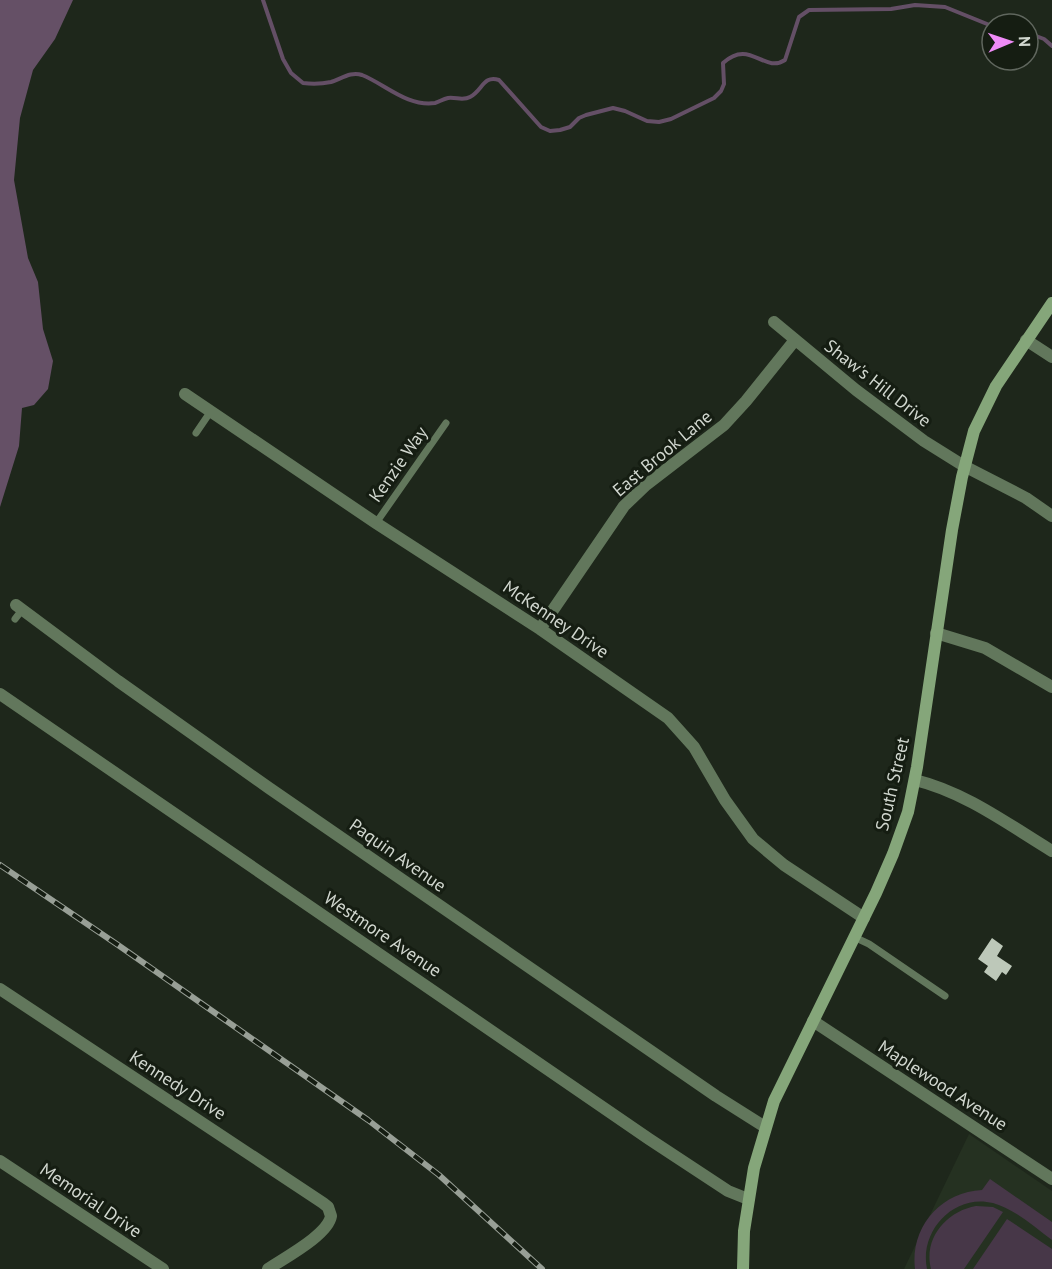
<svg xmlns="http://www.w3.org/2000/svg" width="1052" height="1269" font-family="'PT Sans',sans-serif">
	<style>
		.built { fill: #253121 }
		.green { fill: #473748 }
		.forest { fill: #655066 }
		.lines { fill: none; stroke-linecap: round; stroke-linejoin: round }
		.stream { stroke: #644f66; stroke-width: 4 }
		.building { fill: #bdc8b9 }
		.lane { stroke: #62775c; stroke-width: 7 }
		.street { stroke: #62775c; stroke-width: 12 }
		.secondary { stroke: #85a67a; stroke-width: 12 }
		.rail-casing { stroke: #989f96; stroke-width: 6 }
		.rail { stroke: #151d12; stroke-width: 4; stroke-dasharray: 11; stroke-linecap: butt }
		.labels { text-anchor: middle; dominant-baseline: central; stroke-width: 6; stroke-linejoin: round; paint-order: stroke }
		.street-label { font-size: 18px; fill: #d1d7cf; stroke: #151d12 }
	</style>
	<rect width="100%" height="100%" fill="#1e271b"/>
	<!-- built -->
	<path class="built" d="M969,1134l83,57v78h-148z"/>
	<!-- green -->
	<path class="green" d="M990,1179l62,43v18c-18,-13 -37,-31 -59,-37 -39,-10 -74,28 -66,66h-12c-5,-41 25,-77 67,-79z
		M976,1206l17,1 10,5 -39,57h-33c-8,-31 16,-58 45,-63z
		M1007,1219l45,30v20h-79z"/>
	<!-- forest -->
	<path class="forest" d="M0,0h73l-18,39 -22,31 -13,48 -6,62 14,78 10,24 5,47 10,32 -5,28 -14,16 -12,3 -3,38 -19,61z"/>
	<g class="lines">
		<!-- stream -->
		<path class="stream" d="M263,0l20,59 8,14 12,10c9,1 18,1 28,-1 10,-3 20,-11 31,-7 23,9 45,32 73,28 4,-1 8,-4 13,-5 8,-1 15,3 22,-1 13,-7 13,-22 29,-17l42,47 9,4 10,-1 10,-3 9,-9 7,-3 27,-7 12,3 22,10 12,1 12,-3 43,-21 7,-7 3,-7 -1,-21c27,-25 41,11 62,-3l14,-43 10,-7 82,-1 24,-4 30,2 47,19
			M1028,33l16,6 8,7"/>
	</g>
	<!-- building -->
	<path class="building" d="M992,938l11,8 -6,10 15,10 -6,9 -4,-3 -6,9 -12,-9 4,-6 -10,-7z"/>
	<g class="lines">
		<!-- lane -->
		<path class="lane" d="M196,433l15,-22
			M376,523l70,-100
			M15,619l7,-9
			M854,937l15,7 76,52"/>
		<!-- street -->
		<path class="street" d="M774,322l82,68 68,51 40,25 62,32 26,18
			M1026,340l26,17
			M185,394l191,129 164,106 128,89 26,29 31,53 28,39 31,26 80,53
			M16,605l102,76 151,107 447,308 49,31
			M540,629l84,-123 22,-21 78,-60 22,-24 49,-61
			M936,633l49,15 67,39
			M0,694l649,445 79,52 20,8
			M915,780c50,12 94,45 137,71
			M0,989l323,214 5,4 3,9c-3,19 -47,42 -63,53
			M813,1021l239,158
			M0,1161l163,108"/>
		<!-- secondary -->
		<path class="secondary" d="M743,1269l1,-38 10,-63 20,-67 102,-208 17,-39 15,-42 9,-45 35,-237 10,-53 12,-46 22,-45 56,-83"/>
		<defs>
			<path id="rail" d="M0,865l118,80 250,175 71,55 103,94"/>
		</defs>
		<!-- rail casing -->
		<use href="#rail" class="rail-casing"/>
		<!-- rail -->
		<use href="#rail" class="rail"/>
	</g>
	<g class="labels">
		<!-- street labels -->
		<g class="street-label">
			<text transform="translate(878 383) rotate(38)">Shaw's Hill Drive</text>
			<text transform="translate(662 453) rotate(-40)">East Brook Lane</text>
			<text transform="translate(398 464) rotate(-55)">Kenzie Way</text>
			<text transform="translate(556 619) rotate(34)">McKenney Drive</text>
			<text transform="translate(892 784) rotate(-77)">South Street</text>
			<text transform="translate(398 855) rotate(35)">Paquin Avenue</text>
			<text transform="translate(383 934) rotate(34)">Westmore Avenue</text>
			<text transform="translate(178 1085) rotate(33)">Kennedy Drive</text>
			<text transform="translate(943 1085) rotate(33)">Maplewood Avenue</text>
			<text transform="translate(91 1200) rotate(34)">Memorial Drive</text>
		</g>
	</g>
	<!-- north arrow -->
	<g transform="translate(1010 42) rotate(88)"><circle r="28" fill="#151d12" stroke="#60675e" stroke-width="1.5"/>
	<path d="M0-4.5L10 22L0 15L-10 22Z" fill="#ef8bf7"/>
	<text y="-9" font-size="16" font-weight="bold" text-anchor="middle" fill="#d1d7cf">N</text>
	</g>
</svg>
